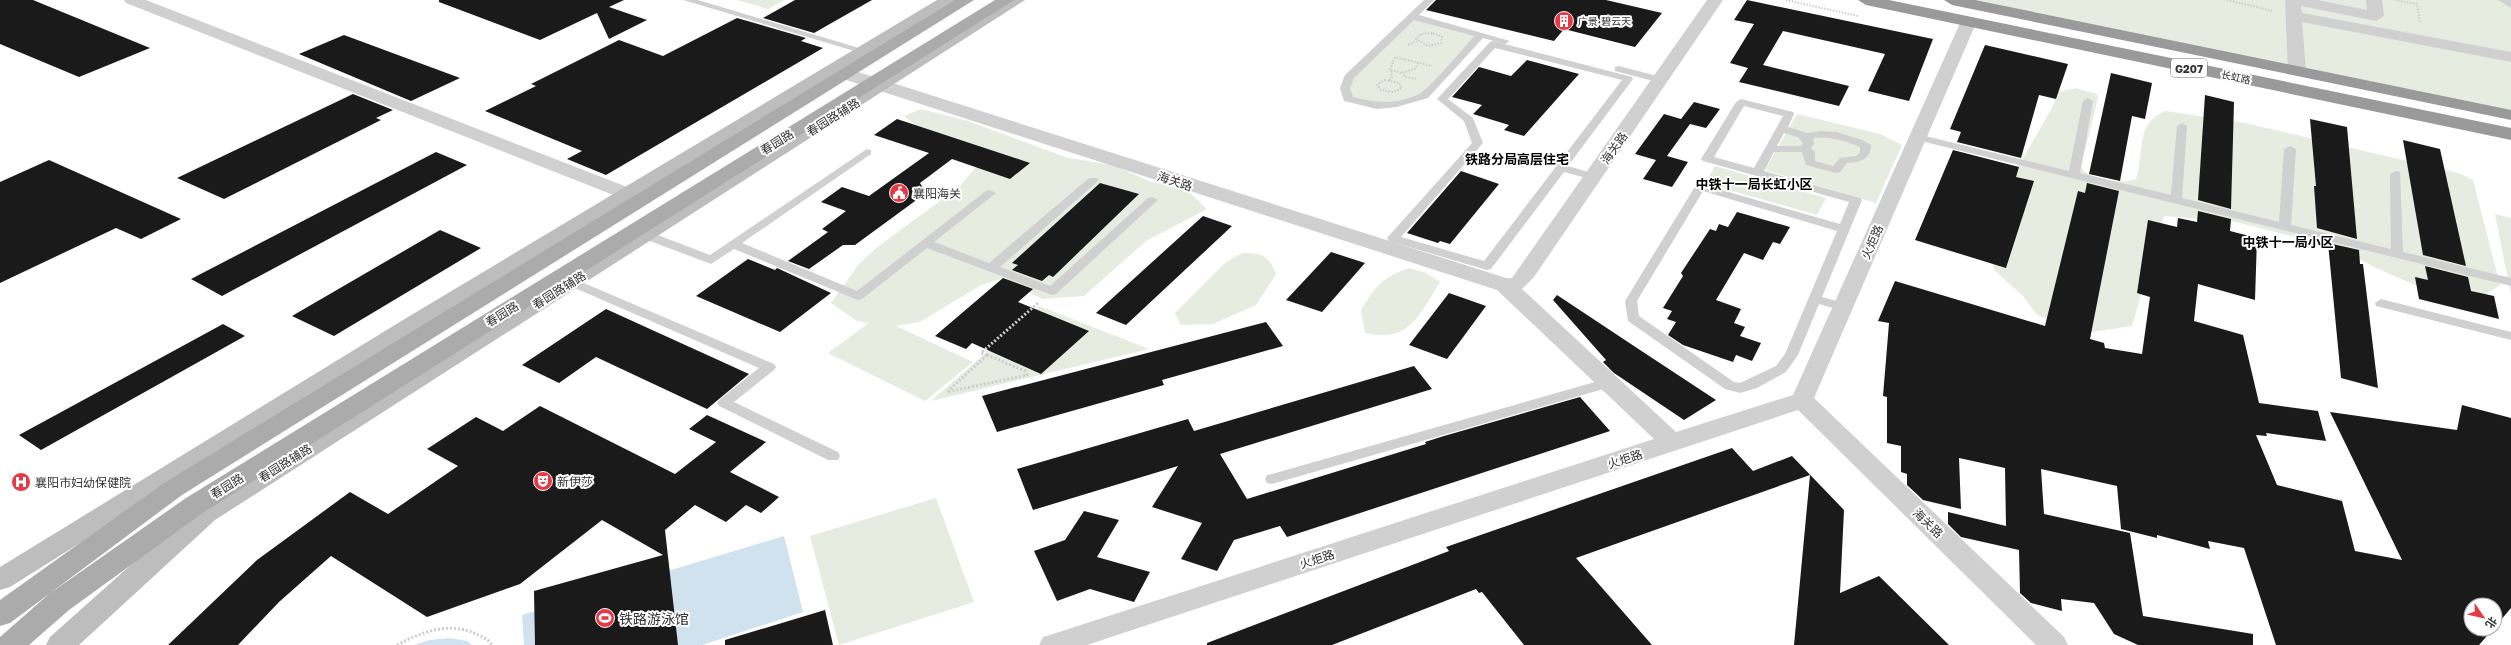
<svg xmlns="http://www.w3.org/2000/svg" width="2511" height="645" font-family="'Golos Text','Noto Sans SC',sans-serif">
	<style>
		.green { fill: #e6ecdf }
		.water { fill: #cfe2ee }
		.building { fill: #1a1a1a }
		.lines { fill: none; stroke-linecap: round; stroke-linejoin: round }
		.path-far1 { stroke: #cdcdcd; stroke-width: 2; stroke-dasharray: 1.5 1.5; stroke-linecap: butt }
		.path { stroke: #cdcdcd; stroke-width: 3; stroke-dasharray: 2 2; stroke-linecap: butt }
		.lane { fill: #d0d0d0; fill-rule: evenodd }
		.street { fill: #d0d0d0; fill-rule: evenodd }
		.secondary { fill: #bdbdbd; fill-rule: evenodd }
		.primary { fill: #ababab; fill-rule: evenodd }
		.highway { fill: #9a9a9a; fill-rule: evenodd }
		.labels { text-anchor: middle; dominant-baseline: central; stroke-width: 4; stroke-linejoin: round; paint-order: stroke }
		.far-poi-label { font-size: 10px; fill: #333; stroke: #fff; text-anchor: start }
		.far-street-label { font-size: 10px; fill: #333; stroke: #fff }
		.shield { fill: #fff; stroke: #707070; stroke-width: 1 }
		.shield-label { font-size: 11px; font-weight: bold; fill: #333 }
		.street-label { font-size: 12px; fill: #333; stroke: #fff }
		.poi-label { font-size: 12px; fill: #333; stroke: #fff; text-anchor: start }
		.neighbourhood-label { font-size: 13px; font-weight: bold; fill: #000; stroke: #fff }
		.near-poi-label { font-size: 14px; fill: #333; stroke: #fff; text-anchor: start }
	</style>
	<rect width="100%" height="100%" fill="#fff"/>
	<!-- green -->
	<path class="green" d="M737,0h48l-17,9z
		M1952,0h559v115z
		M1412,16l69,19 -57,61 -27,8 -49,-5 1,-22z
		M2076,88l21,6 1,4 -17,69c9,15 39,17 55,12 9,-26 -2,-56 30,-68l79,12 213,50 15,7 27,105 -26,17 -57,-16 -43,-19 -32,-18 -106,-27 -72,-6 -32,110 -47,7 -48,-18 -14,-19 -29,-26 -5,-35 28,-66 35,-61 6,-16z
		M921,109l47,12 97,36 50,9 36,16 36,8 20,19 -61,32 -62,55 -42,3 -37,-21 -24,7 -61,37 -24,4 77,36 -48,39 -97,-48 41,-30 -12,-2 -26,-18 28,-39 17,-16 83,-61 23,-27 -54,-25 -24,-19z
		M1797,114l83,20 22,11 -26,58 -111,-33z
		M1715,166l111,32 -9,17 -112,-32z
		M2495,214l16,4v77z
		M1242,253c20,0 27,2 34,21l-20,31 -43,19 -32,1 -6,-12 50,-50z
		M1409,268l17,5 14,9c-21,33 -30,61 -75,51l-4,-23c15,-24 21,-33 48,-42z
		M1039,306l110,43 -218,52z
		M936,498l38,104 -135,43 -29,-109z"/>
	<!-- water -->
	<path class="water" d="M784,536l19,76 -101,33h-178l-2,-30z
		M450,638l17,3 5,4h-58l16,-5z"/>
	<!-- building -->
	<path class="building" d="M0,0h33l117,48 -71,29 -79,-33z
		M439,0h185l-15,7 38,13 -38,19 -12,-26 -57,27 -101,-38z
		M795,0h77l-58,33 -51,-15z
		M1436,0h170l56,13 -27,34 -71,-18 -10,12 -128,-31z
		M1747,0l186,39 -24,62 -41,-10 17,-37 -102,-23 -20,34 86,21 -10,20 -100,-24 9,-14 -18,-5 24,-39 -20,-4z
		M737,18l69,20 -5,3 22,7 -217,127 -39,-16 15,-8 -97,-40 51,-25 -5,-2 88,-44 44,16z
		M344,35l116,43 -49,23 -112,-47z
		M1985,45l83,19 -12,35 -17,-4 -18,63 -64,-16 4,-10 -11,-3z
		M1527,60l52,14 -55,62 -20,-6 5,-5 -36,-11 9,-9 -30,-8 27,-30 32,9z
		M2111,73l41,10 -7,36 -13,-3 -12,65 -31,-7z
		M353,94l40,16 -17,8 5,2 -157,79 -47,-21z
		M2205,95l29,7 -3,107 -33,-9z
		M1694,102l26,7 -14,19 -16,-4 -23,32 21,6 -16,25 -29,-8 13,-19 -21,-6 29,-40 17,5z
		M897,119l133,44 -20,16 -58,-20 -32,24 6,10 -71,52h-12l-34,24 -21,-8 40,-29 -6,-3 24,-18 -25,-9 21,-15 27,9 60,-43 -55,-18z
		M2310,119l37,8 10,112 -40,-11 -3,-42h2z
		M2403,140l37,9 26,117 -43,-11z
		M1953,150l66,17 -3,10 18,4 -28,87 -91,-28z
		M436,152l31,13 -245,131 -31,-17z
		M49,160l132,59 -40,20 -25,-11 -116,55v-101z
		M1461,171l38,13 -49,60 -10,-3 -2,2 -31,-10z
		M1100,183l39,11 -86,83 -4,-2 -7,6 -30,-11 6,-5 -6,-2z
		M2087,183l32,8 -29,148 14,4 1,5 37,6 8,-57 -13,-4 11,-73 29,7 1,-9 19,4 1,-11 33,8 -1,12 27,7 -2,62 -57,-16 -4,37 49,14 16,68 59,8 8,30 -60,-8 1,3 -11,-1 21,50 65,16 13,50 47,9 -72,-148 127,18 5,-25 49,13v190l-16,19v-22h-24v24h22l-14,16h-203l-32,-97 -36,-7 2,8 -53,-14v3l-36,-9 -4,-43 -76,-17 3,45 86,19 13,83 110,18v11h-115l-24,-11 -20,-31 -33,-4 1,12 -31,-8 -11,-10 -1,-43 -58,-13 -13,-13v-12l58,14 -1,-58 -46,-10 2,51 -38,-9 -16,-15v-11l-6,-2v-26l-14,-3v-46l-4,-1 6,-73 -11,-2 17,-40 150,45 33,-135 7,2z
		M1737,212l53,15 -10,17 -7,-2 -10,18 -19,-7 -28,47 25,9 -7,14 11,4 -5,9 21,7 -9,18 -16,-6 -3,7 -50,-17 -15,-10 8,-13 -9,-3 5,-8 -9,-3 20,-32 -2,-3 29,-44 6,2 3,-7 9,3z
		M1203,216l29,10 -106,99 -30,-12z
		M440,230l41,18 -147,88 -42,-20z
		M2328,243l31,7 1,14h3l15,124 -37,-10z
		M1331,252l34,11 -43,49 -36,-12z
		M748,259l27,11 2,-2 54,25 -51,39 -84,-36z
		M2425,266l43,11 3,14 23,5 5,23 -80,-20 -4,-22 13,3z
		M1003,278l30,11 -15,13 71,29 -48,43 -69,-31 -6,6 -31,-13z
		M1449,293l37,13 -39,53 -38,-14z
		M1557,295l80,53 79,52 -32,20 -70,-47 -11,-11 3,-2 -53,-60z
		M606,309l143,65 -42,35 -111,-52 -37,26 -37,-18z
		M1266,322l17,24 -121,34 2,5 -167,47 -15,-36z
		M223,324l22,12 -204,114 -22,-15z
		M1414,366l18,23 -212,65 27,45 179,-55 -1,-2 19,-6 136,-39 30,34 -323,106 -7,-11 -46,14 -17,31 -36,-12 21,-36 -50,-16 26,-41 -145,44 -16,-41 171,-50 6,12z
		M540,406l135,68 41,-32 -27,-13 18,-14 59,27 -36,30 49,25 -18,16 -15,-8 -20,17 -31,-17 -30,25 13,115h-143l-1,-54 129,-36 -61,-35 -82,64 -93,33 -96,-61 -52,46 -41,43h-70l89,-85 93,-68 38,22 70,-48 -31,-17 49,-32 27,14z
		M1732,448l21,23 39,-15 52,54 -4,83 39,-17 70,69h-155l16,-170 -234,83 76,87h-128l-42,-53 -3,1 -3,-4 -144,56h-125v-2l242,-92 -3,-4z
		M1084,511l35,9 -22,37 53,15 -16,30 -44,-13 -33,12 -23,-50 31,-11z
		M825,610l8,35h-108v-5z"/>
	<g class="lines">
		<!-- path-far1 -->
		<path class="path-far1" d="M1786,0l72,16
			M2227,0l46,11
			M2395,0l22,4 3,19
			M1433,33l9,4 -1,6 -13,3 -12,-7 5,-5z
			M1408,45l9,-4
			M1418,63l-2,5 -14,5 -12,-3 5,-13 37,9
			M1403,72l2,5 12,2
			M1385,80l14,3 3,5 -9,4 -12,-2 -4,-5z
			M1389,80l3,-3 -1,-6"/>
		<!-- path -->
		<path class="path" d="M987,355l38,16 2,4 -80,17z
			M987,355l-6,-2 57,-50
			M397,645c24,-13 51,-23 77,-12 7,3 14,6 18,12"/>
		<!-- lane -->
		<path class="lane" d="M683,0h15l171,51 -5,3 -3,-1z
			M1424,0h10l-15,15 91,26 -5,3 -22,-6 -55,60 -31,9 -20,2 -33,-8 -4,-13 5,-13zM1414,20l60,16c-9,11 -46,54 -55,58 -23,11 -43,9 -66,3l-3,-9 4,-10z
			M1493,41l139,36 1,2 -65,87 30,9 2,2 -2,2 -4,1 -30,-8 -73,97 -4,1 -98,-29 -2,-3 85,-95 -8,-22 -27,-22 53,-57zM1495,48l127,32 -138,181 -83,-24 82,-94 -10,-25 -25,-19z
			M1619,66l46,12 1,2 -5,3 -46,-12v-4z
			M2088,98l5,3 -13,72 91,22 6,-69 5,-3 5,3 -5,72 97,24 5,-73 6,-3 6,3 -5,76 100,24 -1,-75 6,-3 4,1 3,80 108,26v8l-594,-146 -5,-3 5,-3 152,37 14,-70z
			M1741,99l52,13 1,2 -6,13 19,6 13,-2 16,1 26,8 9,5c-1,15 -10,17 -24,18l-7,9 -4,1 -30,-8 -4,-13h-28l-10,19 96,27 2,2 -40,97 26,7 1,3 -6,4 -24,-7 -21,51 -12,17 -29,16 -17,5 -15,-4 -97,-68 -3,-20 71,-116h8l136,39 9,-22 -146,-41 -2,-2 35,-57zM1744,106l39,10 -29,52 -40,-11zM1784,133l14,4 5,6 -2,3h-24zM1813,138c17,-2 32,3 47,9v6l-4,3 -16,2 -7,8 -18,-5v-9l-4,-4 3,-4zM1703,191l134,40 -52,123 -9,12 -36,17 -6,-1 -95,-66 -2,-15z
			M867,149l4,1v4l-129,89 115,48 129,-100 4,-1 6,3 -62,49 55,21 100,-85h8l2,2 -2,2 -97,85 50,19 98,-88 4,-1 6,3 -102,94 -4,1 -125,-47 -65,51 -4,1 -124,-51 -23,15 -69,-26 -2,-3 6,-4 4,1 60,23z
			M572,278l202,86 2,3 -2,3 -40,32 104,50 2,4 -2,4h-10l-109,-54 -2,-3 2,-3 40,-32 -191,-83 -2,-3 2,-3z
			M2381,299l130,33v8l-135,-34 -1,-3z
			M1609,378l5,2 2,3 -2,3 -342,98 -5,-1 -2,-4 2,-4 5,-1z"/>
		<!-- street -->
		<path class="street" d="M124,0h22l489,190 3,4 -3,4h-14l-495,-195z
			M1707,0h16l-189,277 -12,12 154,143 117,-37 168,-374 2,-3h12l2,3 -163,377 250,239 4,8h-32l-238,-235 -711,235h-48l4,-8 10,-3 601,-195 -157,-149 -657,-212 -3,-4 3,-4h12l654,208h6z
			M2285,0h33l49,10 -1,-10h16l2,16 -8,5 -75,-15 1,7 209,39v10l-209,-40 4,49 -3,4h-12l-3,-4z
			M2498,0h13v8z"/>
		<!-- secondary -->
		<path class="secondary" d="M937,0h19l-537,330 -409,257 -10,3v-23l403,-247z
			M1006,0h19l-810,520 -136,125h-33l4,-8 147,-131z"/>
		<!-- primary -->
		<path class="primary" d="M955,0h19l-792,495 -172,128 -10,3v-26l164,-117z
			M995,0h19l-810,512 -135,98 -40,35h-29v-8l49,-43 137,-96z"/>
		<!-- highway -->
		<path class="highway" d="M1858,0h31l622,128v12l-645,-135z
			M1944,0h31l536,110v10l-559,-115z"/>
	</g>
	<!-- icons -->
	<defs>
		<symbol id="building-disc" viewBox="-11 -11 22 22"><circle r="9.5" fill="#e63946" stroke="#fff"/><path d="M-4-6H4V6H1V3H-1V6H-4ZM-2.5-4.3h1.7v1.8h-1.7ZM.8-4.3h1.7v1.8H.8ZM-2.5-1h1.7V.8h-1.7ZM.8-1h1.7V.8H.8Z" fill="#fff"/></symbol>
		<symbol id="civic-disc" viewBox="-11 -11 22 22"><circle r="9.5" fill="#e63946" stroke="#fff"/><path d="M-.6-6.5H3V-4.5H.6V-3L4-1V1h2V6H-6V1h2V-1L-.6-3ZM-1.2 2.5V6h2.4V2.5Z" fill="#fff"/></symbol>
		<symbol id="theatre-disc" viewBox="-11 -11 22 22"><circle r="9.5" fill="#e63946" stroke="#fff"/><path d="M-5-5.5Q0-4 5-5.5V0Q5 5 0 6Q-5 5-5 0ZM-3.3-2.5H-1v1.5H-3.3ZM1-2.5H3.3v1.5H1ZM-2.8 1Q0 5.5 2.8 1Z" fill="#fff"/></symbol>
		<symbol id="hospital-disc" viewBox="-11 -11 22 22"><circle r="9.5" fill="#e63946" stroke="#fff"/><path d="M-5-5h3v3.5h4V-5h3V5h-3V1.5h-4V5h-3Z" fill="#fff"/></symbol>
		<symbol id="stadium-disc" viewBox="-11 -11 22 22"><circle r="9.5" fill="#e63946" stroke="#fff"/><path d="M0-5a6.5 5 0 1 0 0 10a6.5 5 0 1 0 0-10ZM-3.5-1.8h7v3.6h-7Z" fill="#fff"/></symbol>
	</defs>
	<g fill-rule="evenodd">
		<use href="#building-disc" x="1553" y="10" width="22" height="22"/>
		<use href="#civic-disc" x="888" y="182" width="22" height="22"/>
		<use href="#theatre-disc" x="532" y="470" width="22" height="22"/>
		<use href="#hospital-disc" x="10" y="471" width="22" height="22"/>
		<use href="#stadium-disc" x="594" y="607" width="22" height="22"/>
	</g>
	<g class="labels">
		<!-- far-poi labels -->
		<g class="far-poi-label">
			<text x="1578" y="21">广景·碧云天</text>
		</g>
		<!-- far-street labels -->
		<g class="far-street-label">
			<text transform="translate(2236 77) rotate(12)">长虹路</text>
		</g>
		<!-- shield labels -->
		<rect class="shield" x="2171" y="59" width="36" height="18" rx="3"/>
		<g class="shield-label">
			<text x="2189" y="68">G207</text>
		</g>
		<!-- street labels -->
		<g class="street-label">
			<text transform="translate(833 117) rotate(-32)">春园路辅路</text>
			<text transform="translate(777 142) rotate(-32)">春园路</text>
			<text transform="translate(1614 148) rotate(-55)">海关路</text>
			<text transform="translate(1175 181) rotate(18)">海关路</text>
			<text transform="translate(1872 242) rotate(-66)">火炬路</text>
			<text transform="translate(559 290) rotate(-32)">春园路辅路</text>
			<text transform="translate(502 314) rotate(-32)">春园路</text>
			<text transform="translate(1625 459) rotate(-18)">火炬路</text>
			<text transform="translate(285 463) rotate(-32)">春园路辅路</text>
			<text transform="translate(227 486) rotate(-32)">春园路</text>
			<text transform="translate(1928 523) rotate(44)">海关路</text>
			<text transform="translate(1317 559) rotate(-18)">火炬路</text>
		</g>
		<!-- poi labels -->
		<g class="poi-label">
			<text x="913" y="193">襄阳海关</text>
			<text x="557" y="481">新伊莎</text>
			<text x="35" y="482">襄阳市妇幼保健院</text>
		</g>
		<!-- neighbourhood labels -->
		<g class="neighbourhood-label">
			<text x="1517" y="159">铁路分局高层住宅</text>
			<text x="1754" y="184">中铁十一局长虹小区</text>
			<text x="2288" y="242">中铁十一局小区</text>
		</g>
		<!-- near-poi labels -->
		<g class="near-poi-label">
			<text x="619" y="618">铁路游泳馆</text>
		</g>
	</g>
	<!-- north arrow -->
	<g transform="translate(2483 617) rotate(124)"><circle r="19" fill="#ffffff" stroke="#adadad"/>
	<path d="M0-3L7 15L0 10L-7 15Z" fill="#e63946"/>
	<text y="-6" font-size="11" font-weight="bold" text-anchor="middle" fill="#333333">北</text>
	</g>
</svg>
